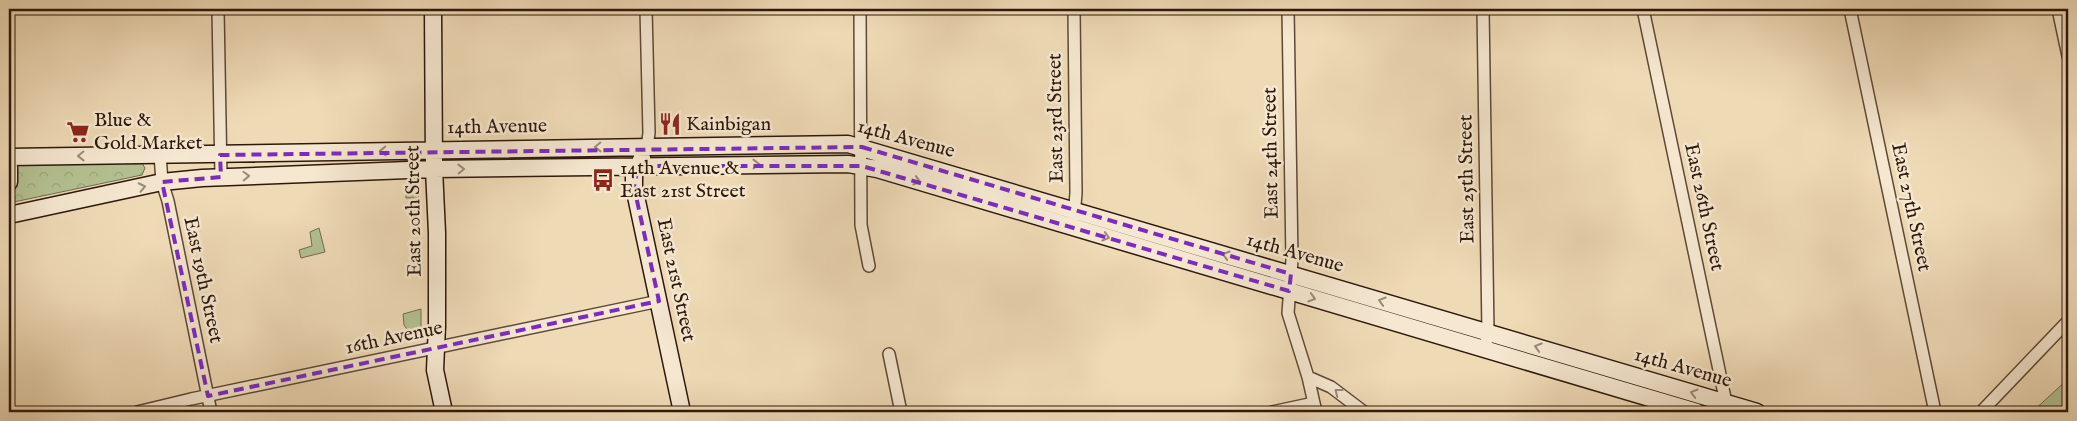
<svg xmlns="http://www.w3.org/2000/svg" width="2077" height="421" font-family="'IM FELL English',serif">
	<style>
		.grass { fill: #b4c192; stroke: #716c4f }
		.park { fill: url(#park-crowns); stroke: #716c4f }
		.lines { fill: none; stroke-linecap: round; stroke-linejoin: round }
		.street-casing { stroke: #5e4836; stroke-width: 14 }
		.secondary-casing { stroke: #2e180c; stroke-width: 19 }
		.street { stroke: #f5e7d0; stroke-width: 11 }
		.secondary { stroke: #f5e7d0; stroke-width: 16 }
		.oneway { stroke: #9b8a78 }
		.marked { fill: none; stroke: #7b2cbf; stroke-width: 4; stroke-dasharray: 10 6; stroke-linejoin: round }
		.labels { text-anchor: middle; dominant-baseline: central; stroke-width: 5; stroke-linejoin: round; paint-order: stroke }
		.street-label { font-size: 20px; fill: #2e180c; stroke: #f5e7d0 }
		.poi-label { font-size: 20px; fill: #2e180c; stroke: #f5e7d0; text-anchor: start }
	</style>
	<defs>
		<pattern id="park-crowns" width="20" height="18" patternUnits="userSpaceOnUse" patternTransform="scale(1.25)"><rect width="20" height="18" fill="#b4c192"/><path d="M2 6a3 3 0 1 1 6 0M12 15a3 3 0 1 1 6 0" fill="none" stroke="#9ba57d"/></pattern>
	</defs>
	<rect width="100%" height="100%" fill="#efdab6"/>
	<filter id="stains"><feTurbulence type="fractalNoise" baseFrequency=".004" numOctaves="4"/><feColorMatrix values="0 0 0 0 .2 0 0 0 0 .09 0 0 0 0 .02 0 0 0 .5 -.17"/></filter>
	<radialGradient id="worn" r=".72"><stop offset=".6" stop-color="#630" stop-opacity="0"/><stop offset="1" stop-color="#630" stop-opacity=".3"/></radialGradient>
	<!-- grass -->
	<path class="grass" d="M418,185l1,32 -7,1 2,-2v-18h-8v-12z
		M319,228l6,24 -24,6 -2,-8 13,-4 -2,-14z
		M421,309v20l-12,3 -5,-7 -1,-11z
		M2068,379v25l-4,1 2,7h-34z"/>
	<!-- park -->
	<path class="park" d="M142,163l3,5 -3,7 -133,28v-38z"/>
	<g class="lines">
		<defs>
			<path id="street" d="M218,9l3,168
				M646,9l3,124 -2,14
				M860,9l1,216 8,41
				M1288,9l4,251 -4,53 20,64 8,35
				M1483,9l5,323 -3,17
				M1643,9l83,394 -1,9
				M1850,9l85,403
				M2058,9l10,47
				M160,155l2,27 6,19 43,211
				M1074,217l2,-24 -2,-184
				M889,354l12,58
				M1308,377l23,10 33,25
				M137,412l54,-13 468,-98
				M1272,412l42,-9
				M1981,412l87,-91"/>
			<path id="secondary" d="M433,9l1,160 3,64v93l-2,44 9,42
				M9,157l839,-13 909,268
				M642,158l-8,17v12l48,225
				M9,167v15
				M9,215l153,-33 40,-4 232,-9 414,-5 29,5 820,243"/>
		</defs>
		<!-- street casing -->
		<use href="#street" class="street-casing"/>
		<!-- secondary casing -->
		<use href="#secondary" class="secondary-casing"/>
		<!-- street -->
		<use href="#street" class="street"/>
		<!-- secondary -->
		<use href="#secondary" class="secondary"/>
	</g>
	<!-- one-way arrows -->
	<defs><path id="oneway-chevron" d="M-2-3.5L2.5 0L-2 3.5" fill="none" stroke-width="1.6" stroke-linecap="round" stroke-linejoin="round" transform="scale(1.25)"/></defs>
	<g class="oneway">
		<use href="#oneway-chevron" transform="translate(598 147) rotate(179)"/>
		<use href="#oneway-chevron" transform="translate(383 151) rotate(178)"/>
		<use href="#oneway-chevron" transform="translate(81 156) rotate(179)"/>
		<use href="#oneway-chevron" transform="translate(756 164) rotate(-1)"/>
		<use href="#oneway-chevron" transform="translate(461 169) rotate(-1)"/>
		<use href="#oneway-chevron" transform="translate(246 176) rotate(-2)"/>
		<use href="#oneway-chevron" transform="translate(917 181) rotate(17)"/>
		<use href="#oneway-chevron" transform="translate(142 187) rotate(-12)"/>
		<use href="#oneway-chevron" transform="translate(1106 237) rotate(17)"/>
		<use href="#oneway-chevron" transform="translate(1226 255) rotate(-163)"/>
		<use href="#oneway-chevron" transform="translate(1312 298) rotate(17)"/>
		<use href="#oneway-chevron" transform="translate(1382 301) rotate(-163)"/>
		<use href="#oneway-chevron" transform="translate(1538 347) rotate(-163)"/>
		<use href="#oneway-chevron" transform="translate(1338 392) rotate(-142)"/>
		<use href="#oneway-chevron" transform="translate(1694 393) rotate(-164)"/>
	</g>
	<!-- marked area -->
	<path class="marked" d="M862,147l429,127 -2,17 -427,-125h-224l-4,21 25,114 -451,95 -46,-214 59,-5 -1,-22z"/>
	<!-- icons -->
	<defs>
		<symbol id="restaurant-bare" viewBox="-9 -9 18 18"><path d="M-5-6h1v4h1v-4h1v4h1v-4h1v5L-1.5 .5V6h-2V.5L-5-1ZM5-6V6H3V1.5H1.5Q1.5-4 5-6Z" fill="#8f2418" stroke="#f5e7d0" stroke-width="2.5" paint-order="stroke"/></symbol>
		<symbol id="supermarket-bare" viewBox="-9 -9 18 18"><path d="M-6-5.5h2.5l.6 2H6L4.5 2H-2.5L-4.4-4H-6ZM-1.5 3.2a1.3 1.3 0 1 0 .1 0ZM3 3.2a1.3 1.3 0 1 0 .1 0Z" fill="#8f2418" stroke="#f5e7d0" stroke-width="2.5" paint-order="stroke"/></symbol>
		<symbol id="bus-bare" viewBox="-9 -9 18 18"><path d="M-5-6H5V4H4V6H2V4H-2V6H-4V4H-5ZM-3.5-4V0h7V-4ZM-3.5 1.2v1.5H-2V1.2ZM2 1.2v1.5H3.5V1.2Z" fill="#8f2418" stroke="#f5e7d0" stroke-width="2.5" paint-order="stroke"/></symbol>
	</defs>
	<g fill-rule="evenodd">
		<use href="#restaurant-bare" x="654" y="108" width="32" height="32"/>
		<use href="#supermarket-bare" x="62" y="116" width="32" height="32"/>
		<use href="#bus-bare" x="587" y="164" width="32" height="32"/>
	</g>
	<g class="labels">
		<!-- street labels -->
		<g class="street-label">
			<text transform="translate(1056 118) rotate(-91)">East 23rd Street</text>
			<text transform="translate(497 127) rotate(-1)">14th Avenue</text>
			<text transform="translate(906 139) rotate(15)">14th Avenue</text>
			<text transform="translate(1271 153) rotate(-91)">East 24th Street</text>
			<text transform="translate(1467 179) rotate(-91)">East 25th Street</text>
			<text transform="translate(1704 207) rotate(78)">East 26th Street</text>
			<text transform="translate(1911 207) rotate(78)">East 27th Street</text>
			<text transform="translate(414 211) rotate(-91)">East 20th Street</text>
			<text transform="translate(1295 253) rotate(16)">14th Avenue</text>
			<text transform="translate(203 280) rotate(78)">East 19th Street</text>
			<text transform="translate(676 280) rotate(78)">East 21st Street</text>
			<text transform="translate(394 338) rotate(-12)">16th Avenue</text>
			<text transform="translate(1683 368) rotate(16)">14th Avenue</text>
		</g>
		<!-- poi labels -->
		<g class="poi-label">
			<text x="94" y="120">Blue &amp;<tspan x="94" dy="23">Gold Market</tspan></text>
			<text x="686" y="124">Kainbigan</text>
			<text x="620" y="168">14th Avenue &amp;<tspan x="620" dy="23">East 21st Street</tspan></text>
		</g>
	</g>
	<!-- margin -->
	<rect width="2077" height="421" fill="none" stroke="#efdab6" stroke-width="30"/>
	<rect x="10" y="10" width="2057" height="401" fill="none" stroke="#2e180c" stroke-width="2.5"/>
	<rect x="15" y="15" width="2047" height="391" fill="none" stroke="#2e180c"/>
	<rect width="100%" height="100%" filter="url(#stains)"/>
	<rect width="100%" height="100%" fill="url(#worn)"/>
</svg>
